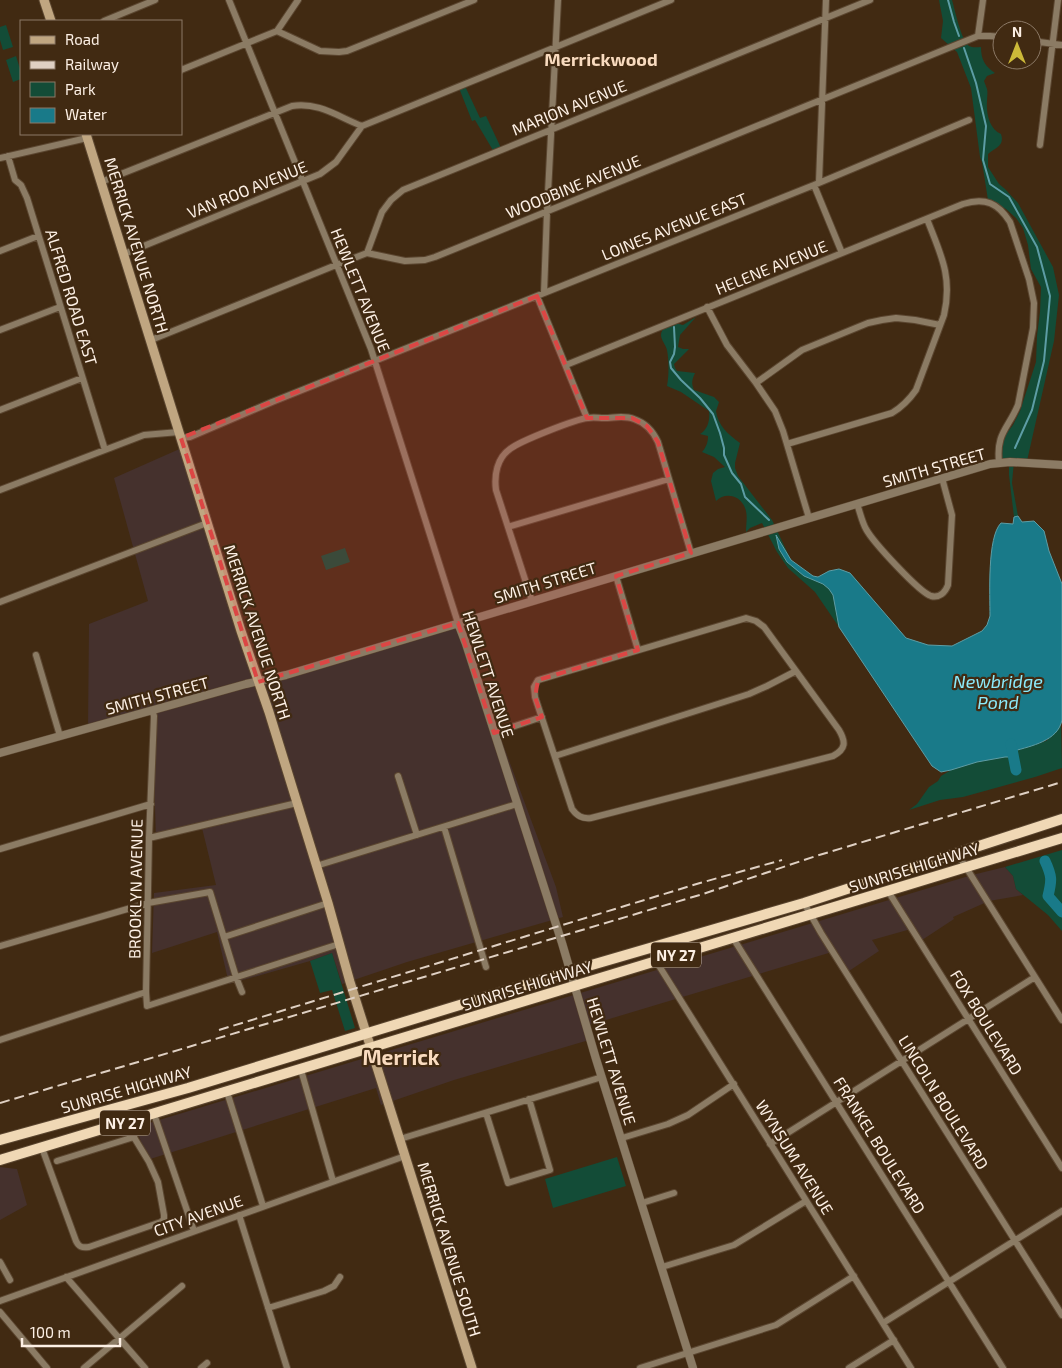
<svg xmlns="http://www.w3.org/2000/svg" width="1062" height="1368" font-family="'Exo 2',sans-serif">
	<style>
		.commercial { fill: #45312d }
		.green { fill: #134c37 }
		.water { fill: #197a89; stroke: #5d9da5 }
		.lines { fill: none; stroke-linecap: round; stroke-linejoin: round }
		.stream { stroke: #5d9da5; stroke-width: 2 }
		.river { stroke: #197a89; stroke-width: 11 }
		.minor-casing { stroke: #5b4630; stroke-width: 8 }
		.tertiary-casing { stroke: #5b4630; stroke-width: 9 }
		.secondary-casing { stroke: #5b4630; stroke-width: 11 }
		.trunk-casing { stroke: #5b4630; stroke-width: 12 }
		.minor { stroke: #8b7b64; stroke-width: 6 }
		.tertiary { stroke: #8b7b64; stroke-width: 8 }
		.secondary { stroke: #c0a681; stroke-width: 9 }
		.trunk { stroke: #f0d8b5; stroke-width: 10 }
		.rail { stroke: #dfd0c3; stroke-width: 2; stroke-dasharray: 10 5; stroke-linecap: butt }
		.marked { fill: #dc4644; fill-opacity: 0.2; stroke: #dc4644; stroke-width: 4; stroke-dasharray: 10 6; stroke-linejoin: round }
		.labels { text-anchor: middle; dominant-baseline: central; stroke-width: 4.5; stroke-linejoin: round; paint-order: stroke }
		.shield { fill: #412a12; stroke: #c5b5a6; stroke-width: 1 }
		.shield-label { font-size: 15px; font-weight: bold; fill: #fdf0e5 }
		.street-label { font-size: 16px; fill: #fdf0e5; stroke: #412a12 }
		.neighbourhood-label { font-size: 18px; font-weight: bold; fill: #f9dbbf; stroke: #412a12 }
		.water-label { font-size: 18px; font-style: italic; fill: #8cebfc; stroke: #412a12 }
		.district-label { font-size: 21px; font-weight: bold; fill: #f9dbbf; stroke: #412a12 }
	</style>
	<rect width="100%" height="100%" fill="#412a12"/>
	<!-- commercial -->
	<path class="commercial" d="M184,447l74,235 200,-59 98,264 7,30 -156,45 -65,22 -10,-31 -22,8 -81,23 -12,-52 -65,21 2,-60 62,-8 -14,-57 -46,12 -4,-130 -64,18 1,-104 59,-23 -34,-123z
		M1005,867l8,9 3,13 7,6 -34,6 -36,16 1,2 -35,23 -8,-13 -39,11 7,11 -33,22 -14,-21 -246,74 3,14 -135,40 -73,25 -5,-17 -229,72 -11,-33 836,-252z
		M0,1167l17,2 10,36 -27,15z"/>
	<!-- green -->
	<path class="green" d="M939,0h13c3,10 9,40 17,46 4,2 8,1 12,1 0,13 4,19 14,26l-8,3 -3,5c1,3 2,5 3,8 1,4 0,8 0,12 -1,12 2,28 14,33 4,12 -6,14 -13,20v13l11,17 6,5 13,14 35,64 6,28 -5,46 -27,120h-13l-2,22 6,33 -4,1 -5,-42v-14h-9l3,-23 10,-13 7,-14 16,-49 1,-26 3,-24 1,-25 -10,-18 -3,-24 -5,-17 -7,-10 -10,-9 -18,-9 -6,-38 -2,-5 -9,-69 -14,-36 -16,-14 2,-17z
		M6,25l7,22 -10,3 -3,-10v-13z
		M16,56l5,16v7l-8,3 -7,-22z
		M465,86l15,32 6,-2 15,32 -7,4 -19,-32 -3,1 -13,-33z
		M696,317l-16,18 -2,12 5,2h6l-15,15 1,4 2,3 18,2c-3,7 -4,10 -1,17l20,7 5,5 -3,9c2,15 12,23 24,32l-5,20v5l3,8 34,44 19,40 -14,-24 2,13 25,27 19,8 6,5 4,5 6,33 -24,-35 -27,-24 -11,-16 -15,-29 -12,5 -4,4c0,-8 2,-17 -1,-24 -5,-13 -20,-16 -29,-7l-5,-20 2,-8 5,-4 7,-2 -11,-10 -12,-5c4,-5 6,-9 6,-16l-8,-2c8,-5 10,-14 9,-23l-28,-19 -14,-6c2,-11 2,-25 0,-36 -1,-5 -6,-10 -6,-15 0,-10 15,-13 22,-10z
		M345,548l5,14 -24,8 -5,-14z
		M1061,724l1,44 -27,9 -72,20 -23,3 -31,10 8,-6 12,-17 9,-6 3,-5 10,-6 26,-8 28,-5h9l-1,-6 33,-10 15,-15z
		M1062,850v81l-14,-16 -32,-26 -3,-13 -8,-9z
		M332,953l23,75 -10,3 -13,-41 -12,3 -10,-32z
		M617,1157l9,29 -73,22 -8,-29z"/>
	<!-- water -->
	<path class="water" d="M1018,516l4,6 12,-1 10,10 5,20 13,33v136c-4,21 -31,26 -48,31v6h-9l-28,5 -26,8 -10,2 -9,-6 -93,-139 -6,-32 -4,-6 -6,-5 -19,-8 -17,-14 -8,-13 -3,-14 15,25 22,16 5,1 11,-6 10,-2 11,4 56,65 22,7 24,1 30,-15 5,-6 3,-9c0,-21 -3,-79 11,-93l12,1 1,-7z"/>
	<g class="lines">
		<!-- stream -->
		<path class="stream" d="M948,0l6,22 5,14
			M964,48l12,35 10,43 -3,34 7,24 19,13 28,50 13,49 -6,65 -12,49 -17,38
			M674,327l1,20 -1,7 -4,8 1,6 10,12 19,18 13,16 7,19 4,15v7l8,18 9,11 4,13 24,23"/>
		<!-- river -->
		<path class="river" d="M1011,744l5,26
			M1045,861c7,15 7,19 3,35l14,16"/>
		<defs>
			<path id="minor" d="M229,0l142,349 87,274
				M104,21l51,-21
				M277,31l21,-31
				M978,36l5,-36
				M1032,41l30,4
				M181,70l96,-39 43,20 19,1 8,-1 127,-51
				M1040,145l18,-145
				M8,156l7,24 6,5 6,13 78,252
				M0,158l87,-20
				M101,182l191,-76c28,-4 46,11 70,20l309,-126
				M819,182l7,-182
				M814,185l28,68
				M0,251l38,-15
				M367,253l15,-41 9,-12 12,-10 467,-190
				M124,254l196,-80 16,-12 26,-36
				M544,293l3,-81 11,-212
				M537,296l50,122
				M707,307l20,38 29,38 19,28 8,20 26,87
				M0,330l60,-23
				M151,340l185,-75 31,-12 38,8 20,-1 10,-3 543,-221h12l12,1
				M566,365l397,-161c22,-7 35,-1 47,18l19,57 5,24 -1,25 -15,77c-10,24 -22,28 -19,57
				M756,383l46,-33 66,-27 14,-3 14,-2 19,2 25,5
				M0,410l82,-32
				M181,438l9,-1 82,-35 542,-217 155,-65
				M787,444l105,-31c10,-6 17,-13 24,-23l28,-75c9,-39 -4,-62 -17,-96
				M0,490l144,-55 35,-3
				M857,504c3,8 5,18 9,25 7,13 53,63 65,67 8,2 14,-3 17,-11l4,-70 -10,-37
				M508,527l161,-48
				M616,576l22,74
				M532,601l-36,-111c-2,-15 1,-32 14,-41 10,-8 66,-30 78,-31 5,-1 11,0 16,0 10,0 20,-3 30,1 12,4 19,12 24,23l33,111
				M0,602l207,-79
				M746,618l10,3 8,6 75,103c7,12 7,19 -6,26l-242,62c-9,1 -14,-2 -19,-9l-37,-112 -1,-10 4,-7z
				M36,655l24,81
				M152,710l2,6 -5,122 -3,154 1,14 192,-62
				M494,733l48,-16
				M555,756l194,-62 18,-8 29,-15
				M398,776l19,59
				M444,827l42,140
				M149,838l148,-35
				M0,849l151,-45
				M957,853l105,167
				M316,866l201,-62
				M888,891l174,277
				M804,903l17,30 241,382
				M224,937l104,-34
				M733,938l270,430
				M0,946l148,-43 62,-11 26,85 6,15
				M656,961l255,407
				M0,1040l146,-48
				M301,1070l32,111
				M227,1092l36,114
				M486,1113l22,70 42,-13 -21,-71
				M154,1114l40,117
				M622,1138l46,-14 20,-9 46,-31
				M400,1139l202,-62
				M770,1144l265,-167
				M42,1148l34,93c3,6 6,7 13,6l72,-25 3,-3v-4l-6,-33 -9,-20 -14,-23 -2,-5 2,-14
				M57,1161l77,-24
				M642,1203l32,-10
				M239,1215l48,153
				M0,1262l10,18
				M662,1267l72,-22 72,-44
				M66,1277l79,91
				M0,1301l405,-145
				M268,1308l56,-17 10,-5 6,-9
				M0,1312l47,56
				M883,1323l179,-112
				M84,1368l98,-82
				M201,1368l6,-5
				M640,1368l136,-43 78,-49
				M849,1368l45,-28"/>
			<path id="tertiary" d="M458,623l8,21 96,299 34,116 97,309
				M0,753l246,-69 40,-9 704,-211 20,-2 52,3"/>
			<path id="secondary" d="M44,0l7,21
				M86,134l155,497 28,81 59,191 22,79 122,386"/>
			<path id="trunk" d="M0,1140l188,-52 383,-117 233,-68 258,-84
				M0,1160c355,-105 708,-215 1062,-322"/>
		</defs>
		<!-- minor casing -->
		<use href="#minor" class="minor-casing"/>
		<!-- tertiary casing -->
		<use href="#tertiary" class="tertiary-casing"/>
		<!-- secondary casing -->
		<use href="#secondary" class="secondary-casing"/>
		<!-- trunk casing -->
		<use href="#trunk" class="trunk-casing"/>
		<!-- minor -->
		<use href="#minor" class="minor"/>
		<!-- tertiary -->
		<use href="#tertiary" class="tertiary"/>
		<!-- secondary -->
		<use href="#secondary" class="secondary"/>
		<!-- trunk -->
		<use href="#trunk" class="trunk"/>
		<!-- rail -->
		<path class="rail" d="M219,1030l481,-147 82,-23
			M0,1103l703,-209 113,-38 246,-74"/>
	</g>
	<!-- marked area -->
	<path class="marked" d="M537,296l50,122h45l15,8 11,16 33,111 -75,23 22,74 -100,30 -3,17 7,20 -48,16 -36,-110 -200,59 -77,-244z"/>
	<g class="labels">
		<!-- shield labels -->
		<g class="shield">
			<rect x="651" y="942.5" width="50" height="25" rx="4"/>
			<rect x="100" y="1110.5" width="50" height="25" rx="4"/>
		</g>
		<g class="shield-label">
			<text x="676" y="955">NY 27</text>
			<text x="125" y="1123">NY 27</text>
		</g>
		<!-- street labels -->
		<g class="street-label">
			<text transform="translate(569 107) rotate(-22)">MARION AVENUE</text>
			<text transform="translate(573 186) rotate(-22)">WOODBINE AVENUE</text>
			<text transform="translate(247 189) rotate(-22)">VAN ROO AVENUE</text>
			<text transform="translate(674 226) rotate(-22)">LOINES AVENUE EAST</text>
			<text transform="translate(137 245) rotate(73)">MERRICK AVENUE NORTH</text>
			<text transform="translate(771 267) rotate(-22)">HELENE AVENUE</text>
			<text transform="translate(361 290) rotate(68)">HEWLETT AVENUE</text>
			<text transform="translate(72 297) rotate(73)">ALFRED ROAD EAST</text>
			<text transform="translate(934 467) rotate(-16)">SMITH STREET</text>
			<text transform="translate(545 582) rotate(-17)">SMITH STREET</text>
			<text transform="translate(258 632) rotate(72)">MERRICK AVENUE NORTH</text>
			<text transform="translate(489 674) rotate(72)">HEWLETT AVENUE</text>
			<text transform="translate(157 695) rotate(-15)">SMITH STREET</text>
			<text transform="translate(914 867) rotate(-17)">SUNRISE HIGHWAY</text>
			<text transform="translate(135 889) rotate(-89)">BROOKLYN AVENUE</text>
			<text transform="translate(527 985) rotate(-17)">SUNRISE HIGHWAY</text>
			<text transform="translate(987 1022) rotate(58)">FOX BOULEVARD</text>
			<text transform="translate(612 1061) rotate(73)">HEWLETT AVENUE</text>
			<text transform="translate(126 1089) rotate(-16)">SUNRISE HIGHWAY</text>
			<text transform="translate(944 1102) rotate(58)">LINCOLN BOULEVARD</text>
			<text transform="translate(880 1145) rotate(58)">FRANKEL BOULEVARD</text>
			<text transform="translate(795 1157) rotate(58)">WYNSUM AVENUE</text>
			<text transform="translate(198 1215) rotate(-20)">CITY AVENUE</text>
			<text transform="translate(450 1249) rotate(73)">MERRICK AVENUE SOUTH</text>
		</g>
		<!-- neighbourhood labels -->
		<g class="neighbourhood-label">
			<text x="601" y="59">Merrickwood</text>
		</g>
		<!-- water labels -->
		<g class="water-label">
			<text x="998" y="681">Newbridge<tspan x="998" dy="21">Pond</tspan></text>
		</g>
		<!-- district labels -->
		<g class="district-label">
			<text x="401" y="1056">Merrick</text>
		</g>
	</g>
	<!-- legend -->
	<rect x="20" y="20" width="162" height="115" fill="#412a12" stroke="#8c7966"/>
	<rect x="30" y="36" width="25" height="8" fill="#c0a681" stroke="#8c7966"/>
	<text x="65" y="45" font-size="15" fill="#fdf0e5">Road</text>
	<rect x="30" y="61" width="25" height="8" fill="#dfd0c3" stroke="#8c7966"/>
	<text x="65" y="70" font-size="15" fill="#fdf0e5">Railway</text>
	<rect x="30" y="82" width="25" height="15" fill="#134c37" stroke="#8c7966"/>
	<text x="65" y="95" font-size="15" fill="#fdf0e5">Park</text>
	<rect x="30" y="108" width="25" height="15" fill="#197a89" stroke="#8c7966"/>
	<text x="65" y="120" font-size="15" fill="#fdf0e5">Water</text>
	<!-- north arrow -->
	<g transform="translate(1017 45)"><circle r="24" fill="#412a12" stroke="#8c7966"/>
	<path d="M0-4L9 19L0 12L-9 19Z" fill="#ccb939"/>
	<text y="-8" font-size="14" font-weight="bold" text-anchor="middle" fill="#fdf0e5">N</text>
	</g>
	<!-- scale -->
	<path d="M22 1338v8h98v-8" fill="none" stroke="#fdf0e5" stroke-width="2.5"/>
	<text x="30" y="1338" font-size="15" fill="#fdf0e5" stroke="#412a12" stroke-width="4" paint-order="stroke">100 m</text>
</svg>
